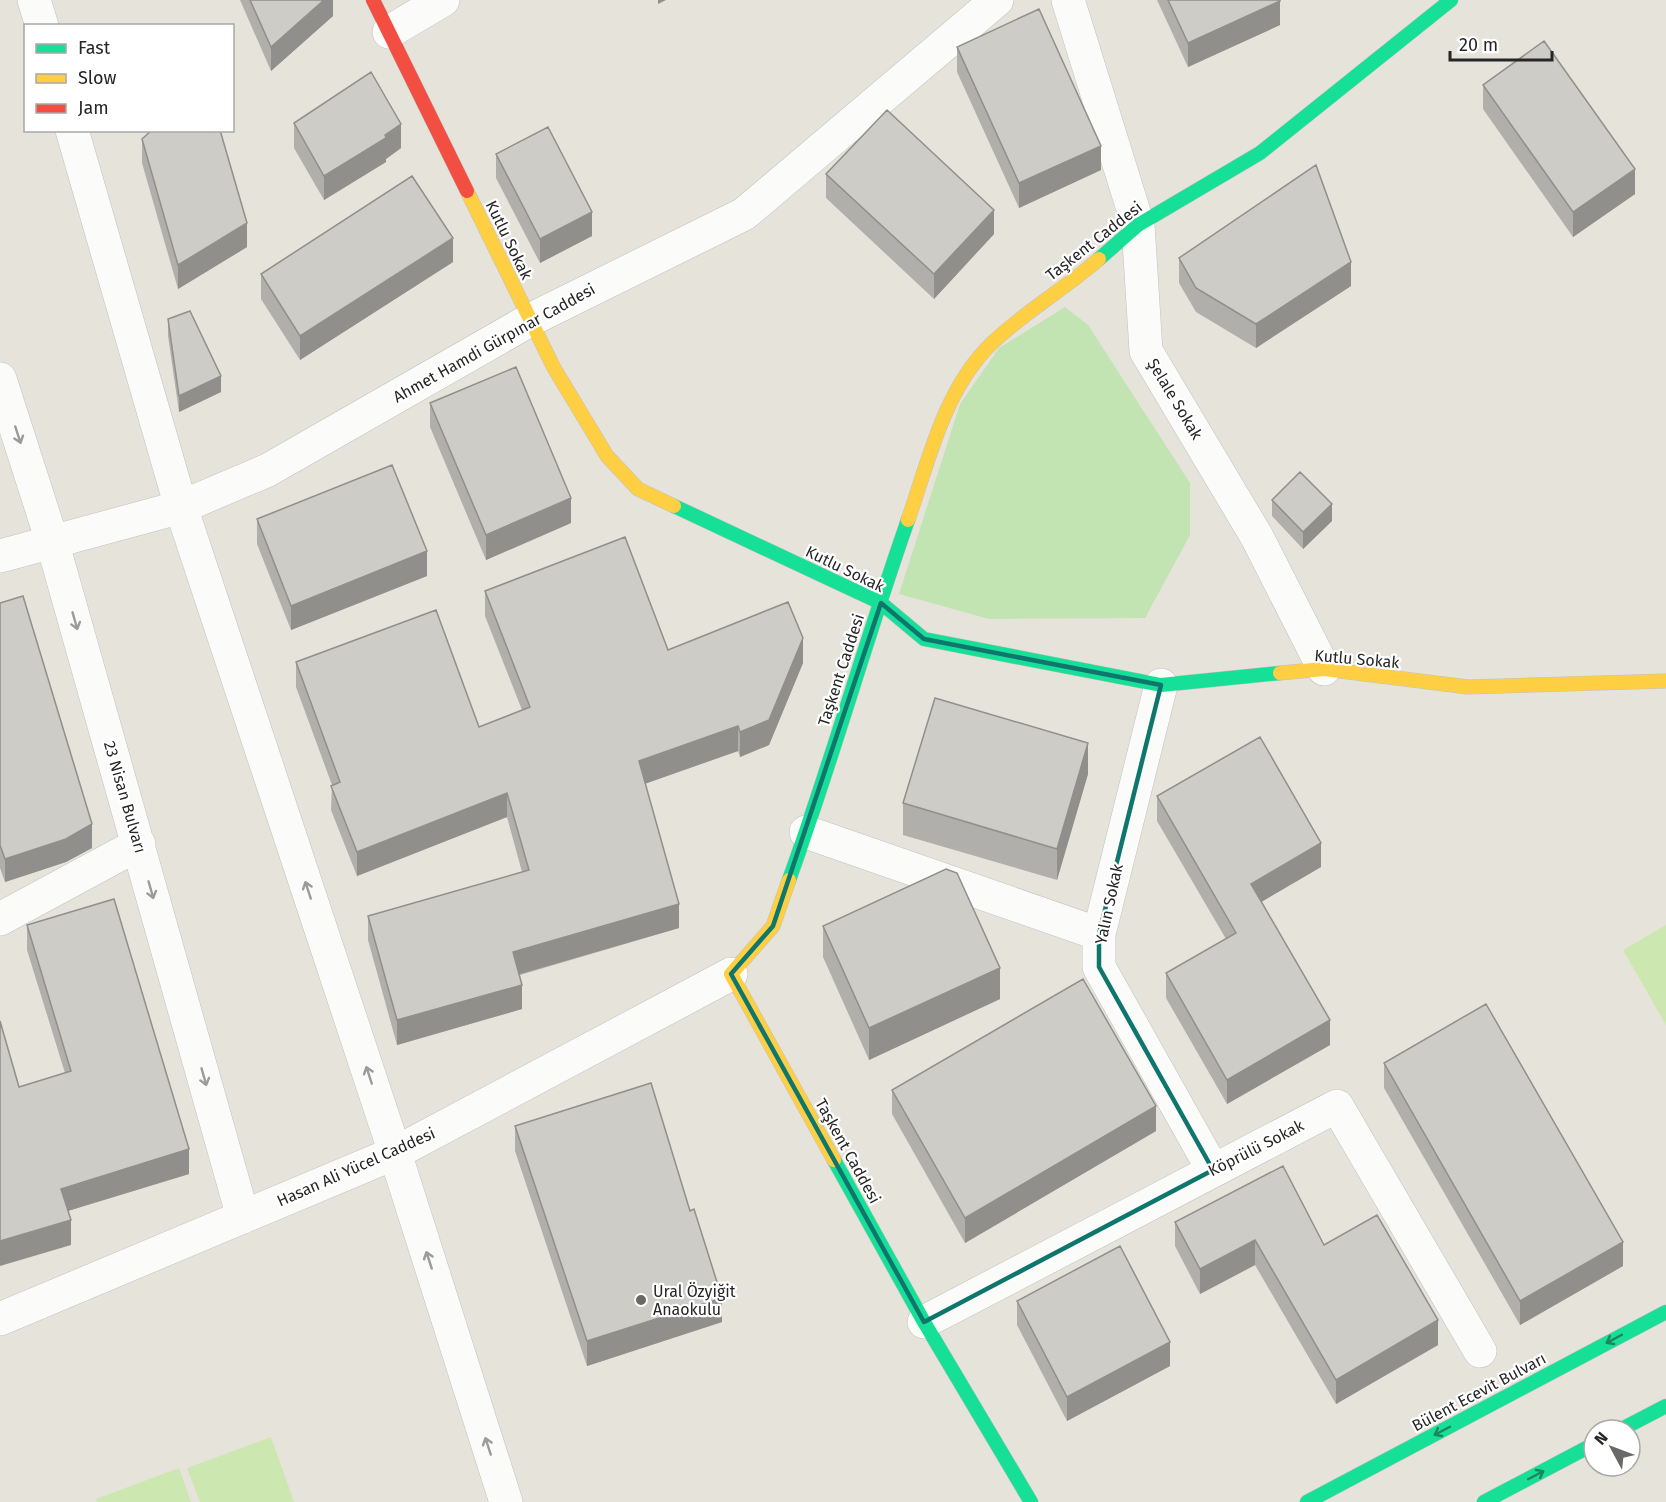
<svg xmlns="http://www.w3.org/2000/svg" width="1666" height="1502" font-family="'Fira Sans',sans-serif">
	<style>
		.green { fill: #c2e3b2 }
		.pitch { fill: #cde7b0 }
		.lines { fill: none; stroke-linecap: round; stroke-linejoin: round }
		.street-casing { stroke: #c2c1c1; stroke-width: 34 }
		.fast-casing { stroke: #c2c1c1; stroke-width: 15 }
		.slow-casing { stroke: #c2c1c1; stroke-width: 15 }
		.jam-casing { stroke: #c2c1c1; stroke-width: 15 }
		.street { stroke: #fbfbfa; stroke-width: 33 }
		.fast { stroke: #16e098; stroke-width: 14 }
		.slow { stroke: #ffcf43; stroke-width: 14 }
		.jam { stroke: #f24e42; stroke-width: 14 }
		.wall { fill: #b1afab }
		.shaded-wall { fill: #908f8b }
		.building { fill: #ceccc7; stroke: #908f8b; stroke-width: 1.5 }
		.oneway { stroke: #9b9b9b }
		.oneway2 { stroke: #1e835f }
		.marked { fill: none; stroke: #0f766e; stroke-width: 4.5; stroke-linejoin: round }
		.poi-dot { fill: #696865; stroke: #fff; stroke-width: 2 }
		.labels { text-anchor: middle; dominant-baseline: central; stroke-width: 4.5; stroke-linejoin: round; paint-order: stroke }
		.street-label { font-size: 16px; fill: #262626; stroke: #fff }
		.poi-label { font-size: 16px; fill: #262626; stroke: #fff; text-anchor: start }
	</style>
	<rect width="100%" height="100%" fill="#e6e3db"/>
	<!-- green -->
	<path class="green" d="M1065,307l23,18 102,158v52l-45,83 -156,1 -90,-25 61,-190 39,-56z"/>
	<!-- pitch -->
	<path class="pitch" d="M1666,925v100l-43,-75z
		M271,1437l23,65h-94l-13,-34z
		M179,1468l12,34h-94l-1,-3z"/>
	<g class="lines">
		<defs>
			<path id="street" d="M34,0l8,26
				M1068,0l70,225 8,126 111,186 67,132
				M389,32l54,-32
				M72,130l109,377 214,646 111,349
				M0,379l52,162 191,676
				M0,556l181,-49 87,-37 262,-150 214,-106 253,-214
				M1161,685l-62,249v33l114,203
				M806,832l293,102
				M0,919l139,-75
				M0,1319l395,-166 336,-179
				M924,1322l413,-216 143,245"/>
			<path id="fast" d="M1099,259l39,-34 122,-72 191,-153
				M674,506l207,97 43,36 237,46 119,-12
				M789,880c43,-119 77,-241 119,-360
				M834,1160l90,162 107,180
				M1620,1430l46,-24
				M1307,1502l359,-190
				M1484,1502l110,-58"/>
			<path id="slow" d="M467,191l87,177 53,88 31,33 36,17
				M908,520c21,-60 36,-130 83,-176 33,-32 74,-55 108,-85
				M1280,673l44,-4 144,18 198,-6
				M789,880l-16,46 -42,48 103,186"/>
			<path id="jam" d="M373,0l94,191"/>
		</defs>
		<!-- street casing -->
		<use href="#street" class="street-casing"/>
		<!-- fast casing -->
		<use href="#fast" class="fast-casing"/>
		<!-- slow casing -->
		<use href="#slow" class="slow-casing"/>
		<!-- jam casing -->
		<use href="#jam" class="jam-casing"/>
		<!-- street -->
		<use href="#street" class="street"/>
		<!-- fast -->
		<use href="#fast" class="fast"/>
		<!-- slow -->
		<use href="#slow" class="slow"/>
		<!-- jam -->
		<use href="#jam" class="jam"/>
	</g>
	<!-- wall -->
	<path class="wall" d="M240,0h93v16l-62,55z
		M1157,0h123v25l-92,42z
		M957,47l144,123 -82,38 -62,-136z
		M1483,85l152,109 -62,43 -90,-128z
		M294,123l107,25 -15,11v3l-62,38 -30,-52z
		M142,139l105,108 -69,42 -36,-126z
		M496,154l96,82 -52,27 -44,-85z
		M826,174l168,60 -60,65 -108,-101z
		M1179,258l172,28 -95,62 -60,-36 -17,-29z
		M453,262l-153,98 -39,-61v-25z
		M168,319l53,73 -42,20 -11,-76z
		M430,403l141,120 -85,37 -56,-133z
		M1272,500l60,21 -29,28 -31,-33z
		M257,519l170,57 -136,54 -34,-86z
		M485,591l183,59 135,13 -34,82 -29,12 -2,-6 -93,32 34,145 -159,47 2,34 -125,36 -29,-105v-24l154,-44 -15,-55 -150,59 -26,-66 1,-25 -36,-98v-25l183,65 43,-17 -37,-94z
		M0,603l92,245 -26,14 -61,20 -5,-14z
		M1088,774l-31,106 -154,-45v-32z
		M1157,796l164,71 -60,35 69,143 -103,59 -61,-106v-25l60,-34 -69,-118z
		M27,925l162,249 -121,37 3,34 -52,-158 46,-14 -38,-123z
		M823,926l177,73 -131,61 -46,-103z
		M1384,1063l239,203 -103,59 -136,-237z
		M892,1090l264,41 -191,112 -73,-129z
		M515,1126l207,196 -135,44 -72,-215z
		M1175,1222l149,23 114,100 -102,59 -81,-139 -55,29 -25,-48z
		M1017,1301l153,65 -103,55 -50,-96z"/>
	<!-- shaded-wall -->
	<path class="shaded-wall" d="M324,0h9v16l-62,55v-24z
		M658,0h8l-8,4z
		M1280,1v24l-92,42v-24z
		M401,124v24l-15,11v3l-62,38v-24z
		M1101,146v24l-82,38v-25z
		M1635,169v25l-62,43v-25z
		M994,210v24l-60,65v-25z
		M592,212v24l-52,27v-24z
		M247,223v24l-69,42v-24z
		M453,238v24l-153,98v-24z
		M1351,262v24l-95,62v-24z
		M221,376v16l-42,20v-16z
		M571,498v25l-85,37v-25z
		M1332,504v17l-29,28v-17z
		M427,551v25l-136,54v-24z
		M803,638v25l-34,82 -29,12v-25z
		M738,726v25l-99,35v-25z
		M1088,743v31l-31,106v-31z
		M507,793v24l-150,59v-24z
		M92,824v24l-26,14 -61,20v-23z
		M1321,843v24l-70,41v-24z
		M679,904v24l-166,48v-24z
		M1000,968v31l-131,61v-32z
		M522,985v24l-125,36v-25z
		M1330,1020v25l-103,59v-24z
		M1156,1106v25l-191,112v-25z
		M189,1149v25l-128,39v-24z
		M71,1220v25l-71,21v-25z
		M1255,1240v25l-55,29v-25z
		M1623,1242v24l-103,59v-24z
		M722,1298v24l-135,44v-25z
		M1438,1320v25l-102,59v-24z
		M1170,1342v24l-103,55v-24z"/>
	<!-- building -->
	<path class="building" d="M250,0h74l-53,47z
		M1168,0h112v1l-92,42z
		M1039,9l62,137 -82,37 -62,-136z
		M1544,41l91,128 -62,43 -90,-127z
		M371,72l30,52 -16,11 1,3 -62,38 -30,-53z
		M887,110l107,100 -60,64 -108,-100z
		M548,127l44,85 -52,27 -44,-85z
		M152,130h68l27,93 -69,42 -36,-126z
		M1316,165l35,97 -95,62 -60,-36 -17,-30z
		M412,176l41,62 -153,98 -39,-62z
		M190,311l31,65 -42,20 -11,-77z
		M516,367l55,131 -85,37 -56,-132z
		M392,465l35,86 -136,55 -34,-87z
		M1300,472l32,32 -29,28 -31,-32z
		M625,537l43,113 120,-48 15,36 -34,82 -29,12 -2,-6 -99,35 40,143 -166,48 9,33 -125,35 -29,-104 161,-46 -22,-77 -150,59 -26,-66 9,-4 -44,-120 140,-52 43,117 51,-20 -45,-116z
		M23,596l69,228 -26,15 -61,20 -5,-14v-242z
		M935,698l153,45 -31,106 -154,-46z
		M1260,737l61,106 -70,41 79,136 -103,60 -61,-107 70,-40 -79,-137z
		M946,869l11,4 43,95 -131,60 -46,-102z
		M114,899l75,250 -128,40 10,31 -71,21v-220l19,66 52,-16 -44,-146z
		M1083,979l73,127 -191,112 -73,-128z
		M1486,1004l137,238 -103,59 -136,-238z
		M651,1083l39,128 4,-2 28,89 -135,43 -72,-215z
		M1283,1166l41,79 53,-30 61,105 -102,60 -81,-140 -55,29 -25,-47z
		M1120,1246l50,96 -103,55 -50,-96z"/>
	<!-- one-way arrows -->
	<defs><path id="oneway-shaft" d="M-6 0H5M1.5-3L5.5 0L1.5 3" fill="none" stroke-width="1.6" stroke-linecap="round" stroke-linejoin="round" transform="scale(1.5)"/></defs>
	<g class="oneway">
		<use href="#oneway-shaft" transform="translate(18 435) rotate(72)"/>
		<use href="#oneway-shaft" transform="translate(75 621) rotate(74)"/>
		<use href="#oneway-shaft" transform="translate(151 890) rotate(74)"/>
		<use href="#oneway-shaft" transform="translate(308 890) rotate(-108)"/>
		<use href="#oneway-shaft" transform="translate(369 1075) rotate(-108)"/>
		<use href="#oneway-shaft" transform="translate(204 1077) rotate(74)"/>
		<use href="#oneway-shaft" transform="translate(429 1260) rotate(-108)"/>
		<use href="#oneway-shaft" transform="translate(488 1446) rotate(-108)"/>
	</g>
	<g class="oneway2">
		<use href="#oneway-shaft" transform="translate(1614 1339) rotate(152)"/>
		<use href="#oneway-shaft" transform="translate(1442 1431) rotate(152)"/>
		<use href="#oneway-shaft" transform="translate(1536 1475) rotate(-28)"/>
	</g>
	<!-- marked area -->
	<path class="marked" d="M881,603l43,36 237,46 -62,249v33l114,203 -289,152 -193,-348 42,-48z"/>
	<!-- markers -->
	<circle class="poi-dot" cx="641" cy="1300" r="6"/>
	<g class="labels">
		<!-- street labels -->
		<g class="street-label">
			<text transform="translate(509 240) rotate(64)">Kutlu Sokak</text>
			<text transform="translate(1094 241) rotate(-38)">Taşkent Caddesi</text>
			<text transform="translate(494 343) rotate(-29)">Ahmet Hamdi Gürpınar Caddesi</text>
			<text transform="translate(1175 399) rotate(59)">Şelale Sokak</text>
			<text transform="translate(845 569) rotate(26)">Kutlu Sokak</text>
			<text transform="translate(1357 659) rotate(5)">Kutlu Sokak</text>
			<text transform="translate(841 670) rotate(-72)">Taşkent Caddesi</text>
			<text transform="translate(125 797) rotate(74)">23 Nisan Bulvarı</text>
			<text transform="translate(1109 904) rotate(-78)">Yalın Sokak</text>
			<text transform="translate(1256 1148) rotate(-27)">Köprülü Sokak</text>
			<text transform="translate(848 1151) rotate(61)">Taşkent Caddesi</text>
			<text transform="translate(356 1167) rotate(-24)">Hasan Ali Yücel Caddesi</text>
			<text transform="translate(1479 1392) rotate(-28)">Bülent Ecevit Bulvarı</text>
		</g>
		<!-- poi labels -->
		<g class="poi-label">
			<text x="653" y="1291">Ural Özyiğit<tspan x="653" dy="18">Anaokulu</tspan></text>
		</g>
	</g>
	<!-- legend -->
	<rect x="24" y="24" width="210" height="108" fill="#ffffff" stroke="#a8a8a8" stroke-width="1.5"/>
	<rect x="36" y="44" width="30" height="9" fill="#16e098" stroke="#a8a8a8" stroke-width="1.5"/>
	<text x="78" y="54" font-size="18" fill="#262626">Fast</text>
	<rect x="36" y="74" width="30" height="9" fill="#ffcf43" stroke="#a8a8a8" stroke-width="1.5"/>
	<text x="78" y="84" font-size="18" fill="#262626">Slow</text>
	<rect x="36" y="104" width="30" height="9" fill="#f24e42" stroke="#a8a8a8" stroke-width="1.5"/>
	<text x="78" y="114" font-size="18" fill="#262626">Jam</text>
	<!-- north arrow -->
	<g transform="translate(1612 1448) rotate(311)"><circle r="28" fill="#ffffff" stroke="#a8a8a8" stroke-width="1.5"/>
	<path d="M0-4.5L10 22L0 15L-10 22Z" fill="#696865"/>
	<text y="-9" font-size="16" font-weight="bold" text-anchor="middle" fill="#262626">N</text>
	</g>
	<!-- scale -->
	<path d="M1450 51v9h102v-9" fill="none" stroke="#262626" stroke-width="3"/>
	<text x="1459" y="51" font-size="18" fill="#262626" stroke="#ffffff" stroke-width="4.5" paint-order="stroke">20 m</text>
</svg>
